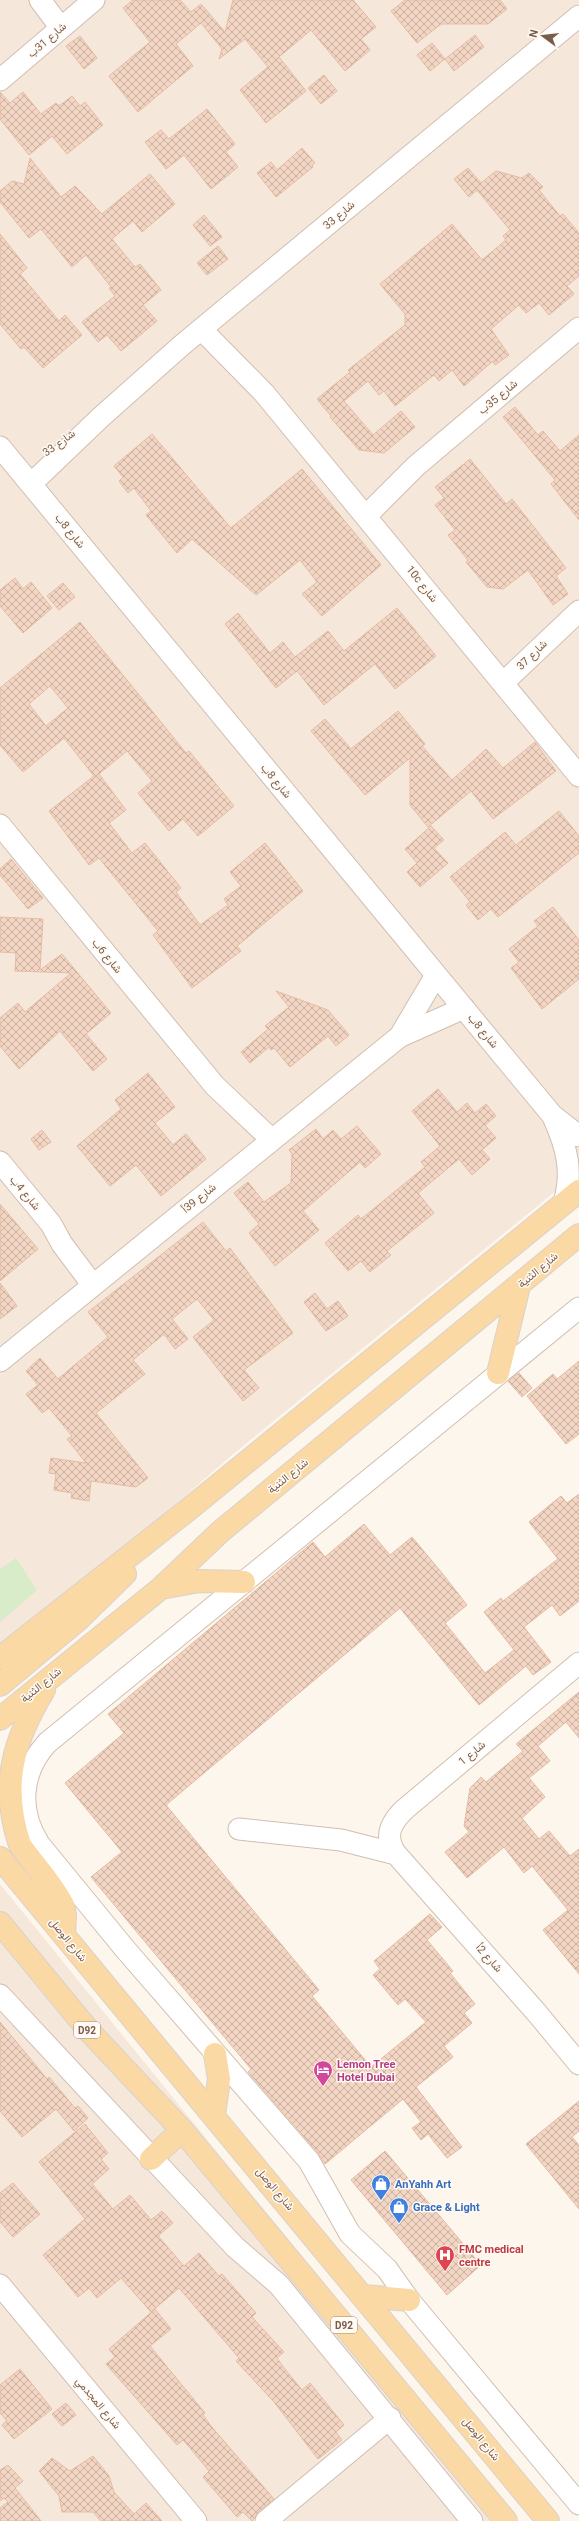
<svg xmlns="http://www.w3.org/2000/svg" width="579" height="2521" font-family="Roboto,Vazirmatn,sans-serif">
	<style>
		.residential { fill: #f5e8da }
		.green { fill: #d8ecc9 }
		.building { fill: url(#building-cross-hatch); stroke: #e6bba3; fill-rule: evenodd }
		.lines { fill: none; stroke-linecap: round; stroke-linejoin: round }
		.minor-casing { stroke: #d1beb0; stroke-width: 23 }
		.major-casing { stroke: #dad1cd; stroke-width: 24 }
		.minor { stroke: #fff; stroke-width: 21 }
		.major { stroke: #fbd9a5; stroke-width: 22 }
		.labels { text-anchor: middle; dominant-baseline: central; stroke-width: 3; stroke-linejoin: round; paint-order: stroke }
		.shield { fill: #fffaf3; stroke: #a28b7f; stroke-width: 1 }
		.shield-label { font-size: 10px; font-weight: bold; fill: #7a5c4d }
		.street-label { font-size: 11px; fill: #7a5c4d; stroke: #fffaf3 }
		.hotel-label { font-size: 11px; font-weight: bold; fill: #b23c85; stroke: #fffaf3; text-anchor: start }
		.shop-label { font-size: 11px; font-weight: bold; fill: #366cbe; stroke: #fffaf3; text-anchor: start }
		.health-label { font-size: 11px; font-weight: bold; fill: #be3a42; stroke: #fffaf3; text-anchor: start }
	</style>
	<defs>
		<pattern id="building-cross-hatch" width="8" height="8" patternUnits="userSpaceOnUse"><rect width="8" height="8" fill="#f3d5c3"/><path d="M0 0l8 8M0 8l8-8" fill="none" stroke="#cab0a1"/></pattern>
	</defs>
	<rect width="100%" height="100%" fill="#fdf6ec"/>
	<!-- residential -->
	<path class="residential" d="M0,0h579v1172l-347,283 -223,195 -9,2z
		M0,1884l516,637h-516z"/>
	<!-- green -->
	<path class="green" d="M16,1558l21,32 -37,32v-53z"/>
	<!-- building -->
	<path class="building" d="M133,0h47l11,12 10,-8 24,28 8,-32h120l23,27 -15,12 9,11 -25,21 -34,-41 -32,27 27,34 -40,32 -26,-33 28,-23 -23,-28 -26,20 3,-10 -21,-26 -25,21 17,22 -55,46 -29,-36 41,-34 -27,-34z
		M405,0h95l7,9 -19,15h-47l-24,19 -26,-32z
		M475,35l9,12 -30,24 -9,-12z
		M80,36l17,22 -13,11 -18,-23z
		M432,43l13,16 -15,12 -13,-16z
		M324,75l13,16 -16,13 -13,-16z
		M0,92l10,11 13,-11 18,22 15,-11 3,3 13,-10 8,10 5,-4 18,23 -36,29 -15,-18 -23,19 -29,-36z
		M207,109l28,35 -9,8 12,15 -27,22 -27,-34 -18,14 -21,-27 16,-12 8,9z
		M302,148l13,15 -3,2 1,2 -37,30 -19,-24 14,-11 6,8z
		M30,158l31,39 14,-11 27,28 48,-40 25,30 -33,28 -9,-11 -21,18 23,28 5,-3 21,26 -18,15 14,16 -36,30 -14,-16 -9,7 -16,-20 33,-26 -6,-8 2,-1 -25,-32 -14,12 -31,-38 -12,9 -29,-36v-11l12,-10 12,3z
		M468,168l13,15 15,-12 26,7 7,-5 14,14 -4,3 21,26 3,-2 16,19v43l-12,10 7,8 -25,21 -10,-12 -13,10 -7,-8 -28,24 18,26 -14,10 -2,-4 -29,25 -12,-16 -13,11 -5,-6 -39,31 -11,-15 -5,4 -11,-14 -24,20 29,34 28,-24 14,16 -31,26 -25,-3 -29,-33 1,-1 -14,-17 33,-27 -2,-2 57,-45v-11l-25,-30 72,-60 30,36 24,-20 -3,-4 7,-6 -33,-40 -8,7 -15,-18z
		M204,215l18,22 -12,9 -17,-21z
		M0,234l27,34 -7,6 39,47 6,-6 17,20 -39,33 -19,-21 -3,2 -21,-25z
		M218,246l10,13 -21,16 -10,-12z
		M515,407l23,28 5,-4 17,20 19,-16v85l-28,-36 4,-4 -52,-63z
		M152,434l79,94 71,-59 79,96 -59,51 -20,-22 15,-12 -17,-22 -44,35 -64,-56 -15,14 -31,-38 5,-4 -17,-23 -6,5 -9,-12 4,-4 -9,-11z
		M470,459l36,45 6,-5 54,69 -10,8 12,18 -15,11 -25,-35 -25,19 -16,-2 -21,-25 2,-2 -20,-25 7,-5 -20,-25 9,-7 -9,-11z
		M15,578l8,11 8,-7 21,26 -29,25 -23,-27v-16z
		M63,583l12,14 -16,13 -12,-14z
		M397,608l39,48 -41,33 -20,-25 -51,41 -27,-34 -21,17 -51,-64 13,-11 32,40 13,-11 12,15 33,-26 16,20z
		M80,622l106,131 3,-2 45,55 -36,30 -15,-17 -14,12 -31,-38 14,-12 -25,-30 -28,23 27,36 -17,13 23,30 13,-10 36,45 -5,4 24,33 28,-20 -4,-6 17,-13 -11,-14 35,-29 38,48 -66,55 4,5 -49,37 -39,-53 5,-4 -59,-73 -10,7 -40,-54 45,-35 -30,-38 -41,34 -23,-27v-57zM50,686l18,22 -22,18 -17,-22z
		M398,711l27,33 -3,2 30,34 34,-31 17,19 32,-26 21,29 -63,48 -22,-28 -43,36 -18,-22v-47l-45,37 -54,-64 14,-12 26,30z
		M559,811l20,25v17l-81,64 -7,-8 -13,11 -12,-15 4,-3 -20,-25 55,-45 11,13z
		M431,826l13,14 -10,8 14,15 -28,24 -13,-15 10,-9 -12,-14z
		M11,859l32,39 -15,11 -28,-34v-6z
		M553,907l26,33v39l-37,30 -31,-41 8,-6 -10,-13 29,-23 -4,-5z
		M0,917l43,2 -3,51 22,-16 49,59 -25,21 21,25 -14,12 -33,-40 -41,38 -19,-23v-28l18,-15 7,9 46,-39 -56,-2 1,-18 -16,-1z
		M276,991l52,19 21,25 -13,11 -8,-10 -38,31 -16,-19 -3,2 -2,-3 -19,16 -9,-11 27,-23 -3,-3 24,-19z
		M148,1073l27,34 -20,16 18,22 13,-11 20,25 -45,37 -25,-31 -26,21 -33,-40 44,-37 -6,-9z
		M438,1089l19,23 10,-9 8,10 11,-9 10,12 -11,9 11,13 -14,12 8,9 -18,16 -13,-16 -41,34 16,20 -47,38 4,4 -21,17 -9,-11 -13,10 -23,-28 33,-28 3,4 64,-52 -4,-5 19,-16 -28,-35z
		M357,1126l24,28 -16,14 -5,-6 -57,49 16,19 -44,36 -26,-33 10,-9 -25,-31 14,-11 16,20 27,-19 1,-29 -3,-4 27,-21 7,10 10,-9 8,9z
		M42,1130l9,12 -12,8 -8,-11z
		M0,1204l38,45 -38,32z
		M203,1222l23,29 4,-3 63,85 -49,37 15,18 -16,13 -50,-64 21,-17 -17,-21 -25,20 16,20 -13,10 -11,-15 -31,26 12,14 -49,39 52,65 -12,9 -45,-6 -2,20 -18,-3 1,-5 -18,-3 2,-16 -7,-1 2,-15 35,5 -19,-24 5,-3 -23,-28 -7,5 -16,-19 12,-9 -12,-14 14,-13 18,21 50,-42 -20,-25z
		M0,1283l17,23 -17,13z
		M315,1293l12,16 11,-8 10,15 -22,15 -22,-29z
		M579,1361v73l-13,10 -39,-48 26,-22 4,5z
		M519,1373l13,15 -10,9 -14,-16z
		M579,1494v107l-19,15 -8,-11 -28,22 27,35 -18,13 -7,-9 -47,39 -79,-97 -234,197 153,185 -7,6 59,71 55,-45 -21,-23 -7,6 -25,-30 7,-6 -6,-8 56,-47 12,13 -15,13 26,31 -3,2 25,31 -11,9 8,10 -28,23 9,11 -37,30 46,60 -15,11 -19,-24 -7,6 -9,-12 9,-6 -18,-23 -78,65 -7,-11 -70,-81 3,-3 -160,-192 31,-25 -57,-69 59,-50 -16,-19 205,-172 12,15 39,-33 26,31 22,-18 30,36 25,32 -22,18 40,50 29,-23 -30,-38 17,-14 2,3 55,-42 -29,-37 32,-26 6,7z
		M579,1692v46l-13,-16 -28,24 12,15 -21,17 16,19 -23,21 17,21 10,-8 21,25 9,-7v125l-36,-44 25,-20 -36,-44 -8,7 -20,-26 -37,31 -22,-26 24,-20 -5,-6 6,-38 11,-11 5,5 37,-31 -7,-7z
		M0,2022l47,57 2,-2 26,31 3,-2 10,12 -14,13 -18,-22 -34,28 -22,-26z
		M579,2101v30l-7,6 7,8v64l-53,-65z
		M85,2124l23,29 -7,6 8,10 -17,15 21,25 17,-14 21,25 11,-9 11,12 -15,13 26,30 15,-13 20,23 3,-2 34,39 -4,4 32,35 -7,6 7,10 18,22 8,-7 34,42 -8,7 6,8 -24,19 -44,-57 -38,-41 3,-3 -60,-70 -28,24 -30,-34 -24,20 -8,-10 -11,9 -35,-42 42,-36 -46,-57z
		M385,2151l96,114 -34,30 -96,-115z
		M13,2183l27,31 -27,23 -13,-15v-29z
		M155,2309l16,20 -21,17 55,67 -2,2 8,11 63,73 -16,13 -6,9 -9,-9 -6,5 -34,-40 6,-6 -19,-23 -7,-8 -6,5 -71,-81 9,-7 -6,-8z
		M20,2369l32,40 -38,30 -12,-14 5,-4 -7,-8v-28z
		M66,2403l10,12 -14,11 -10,-12z
		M93,2456l16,20 5,16 20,22 12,-11 16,18h-61l-8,-9h-31l-3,-16 -20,-25 13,-13 18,13z
		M8,2465l15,16 -8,7 26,33h-41v-13l8,-6 -4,-4 -4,3v-31z"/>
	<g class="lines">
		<defs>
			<path id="minor" d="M40,0l21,28
				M0,80l94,-80
				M202,330l62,63 315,383
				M0,447l552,668 27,21
				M31,484l70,-67 81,-72 397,-329
				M366,516l50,-50 163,-138
				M503,683l76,-72
				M0,825l215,261 56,53
				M400,1036l36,-61
				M554,1119c13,29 19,53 10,84
				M0,1162l51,62 11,20 30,40
				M579,1308l-532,435c-27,30 -29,68 -8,101l86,105 184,212 41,73 37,35 22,31 170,204
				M0,1361l399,-324 65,-29
				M579,1663l-174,146c-15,14 -21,28 -9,45l140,158 43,52
				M239,1829l102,11 55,14
				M0,1995l235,252 44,38 193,236
				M0,2285l196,236
				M266,2521l124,-103"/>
			<path id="major" d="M498,1373l21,-87
				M161,1588l38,-7 45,1
				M0,1658l189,-149 390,-318
				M0,1685l79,-66 46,-45
				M44,1690c-31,51 -44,95 -24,155 14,20 32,38 43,60l2,10 -1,20
				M0,1719l161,-131 59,-56 359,-297
				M0,1858l548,663
				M0,1923l89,108 93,99 324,391
				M214,2115l5,-36 -4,-25
				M151,2159l31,-29
				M364,2296l45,4"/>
		</defs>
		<!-- minor casing -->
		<use href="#minor" class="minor-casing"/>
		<!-- major casing -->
		<use href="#major" class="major-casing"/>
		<!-- minor -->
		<use href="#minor" class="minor"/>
		<!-- major -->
		<use href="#major" class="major"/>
	</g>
	<!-- icons -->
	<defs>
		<symbol id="hotel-pin" viewBox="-11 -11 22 30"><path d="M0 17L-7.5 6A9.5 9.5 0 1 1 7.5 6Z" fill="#d1479c" stroke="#fffaf3"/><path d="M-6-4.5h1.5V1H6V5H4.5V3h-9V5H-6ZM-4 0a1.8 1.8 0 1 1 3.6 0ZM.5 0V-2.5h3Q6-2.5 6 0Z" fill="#fff"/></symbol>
		<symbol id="shop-pin" viewBox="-11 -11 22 30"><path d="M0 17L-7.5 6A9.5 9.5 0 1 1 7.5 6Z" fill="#3f7fe0" stroke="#fffaf3"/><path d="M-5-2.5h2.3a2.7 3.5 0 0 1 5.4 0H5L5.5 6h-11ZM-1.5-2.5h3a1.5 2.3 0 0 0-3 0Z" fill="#fff"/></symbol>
		<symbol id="hospital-pin" viewBox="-11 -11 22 30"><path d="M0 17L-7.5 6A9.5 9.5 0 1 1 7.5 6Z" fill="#e0444e" stroke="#fffaf3"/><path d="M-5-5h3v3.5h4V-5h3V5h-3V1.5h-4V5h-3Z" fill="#fff"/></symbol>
	</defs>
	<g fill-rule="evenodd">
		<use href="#hotel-pin" x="312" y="2059" width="22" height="30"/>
		<use href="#shop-pin" x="370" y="2173" width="22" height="30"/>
		<use href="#shop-pin" x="388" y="2196" width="22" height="30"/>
		<use href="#hospital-pin" x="434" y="2244" width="22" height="30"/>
	</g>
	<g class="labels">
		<!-- shield labels -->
		<g class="shield">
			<rect x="74" y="2022" width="26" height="16" rx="3"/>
			<rect x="331" y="2317" width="26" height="16" rx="3"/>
		</g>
		<g class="shield-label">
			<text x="87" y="2030">D92</text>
			<text x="344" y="2325">D92</text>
		</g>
		<!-- street labels -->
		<g class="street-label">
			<text transform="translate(47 40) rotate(-41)">شارع 31ب</text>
			<text transform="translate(339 215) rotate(-40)">شارع 33</text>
			<text transform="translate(498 397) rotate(-40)">شارع 35ب</text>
			<text transform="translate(59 443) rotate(-36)">شارع 33</text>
			<text transform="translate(70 531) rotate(51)">شارع 8ب</text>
			<text transform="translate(422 584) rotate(51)">10c شارع</text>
			<text transform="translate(532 655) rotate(-44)">شارع 37</text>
			<text transform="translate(276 781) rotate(50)">شارع 8ب</text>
			<text transform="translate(107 956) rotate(51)">شارع 6ب</text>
			<text transform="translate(483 1031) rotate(50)">شارع 8ب</text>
			<text transform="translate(25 1193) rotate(50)">شارع 4ب</text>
			<text transform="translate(199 1198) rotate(-39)">شارع 39أ</text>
			<text transform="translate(538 1270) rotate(-40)">شارع الثنية</text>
			<text transform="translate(288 1476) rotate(-39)">شارع الثنية</text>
			<text transform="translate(41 1685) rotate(-39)">شارع الثنية</text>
			<text transform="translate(472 1753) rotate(-40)">شارع 1</text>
			<text transform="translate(68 1940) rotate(51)">شارع الوصل</text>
			<text transform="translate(489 1958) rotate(48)">شارع 2أ</text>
			<text transform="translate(275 2189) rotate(50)">شارع الوصل</text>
			<text transform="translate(98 2403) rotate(50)">شارع المجدمي</text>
			<text transform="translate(481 2439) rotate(51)">شارع الوصل</text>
		</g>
		<!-- hotel labels -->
		<g class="hotel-label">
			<text x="337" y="2064">Lemon Tree<tspan x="337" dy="13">Hotel Dubai</tspan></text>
		</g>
		<!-- shop labels -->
		<g class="shop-label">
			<text x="395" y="2184">AnYahh Art</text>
			<text x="413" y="2207">Grace &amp; Light</text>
		</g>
		<!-- health labels -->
		<g class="health-label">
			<text x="459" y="2249">FMC medical<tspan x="459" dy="13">centre</tspan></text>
		</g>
	</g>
	<!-- north arrow -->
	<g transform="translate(543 36) rotate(285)" stroke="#fffaf3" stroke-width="3" paint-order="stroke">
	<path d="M0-3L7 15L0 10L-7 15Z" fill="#7a5c4d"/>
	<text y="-6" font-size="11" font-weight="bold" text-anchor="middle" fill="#7a5c4d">N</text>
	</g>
</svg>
